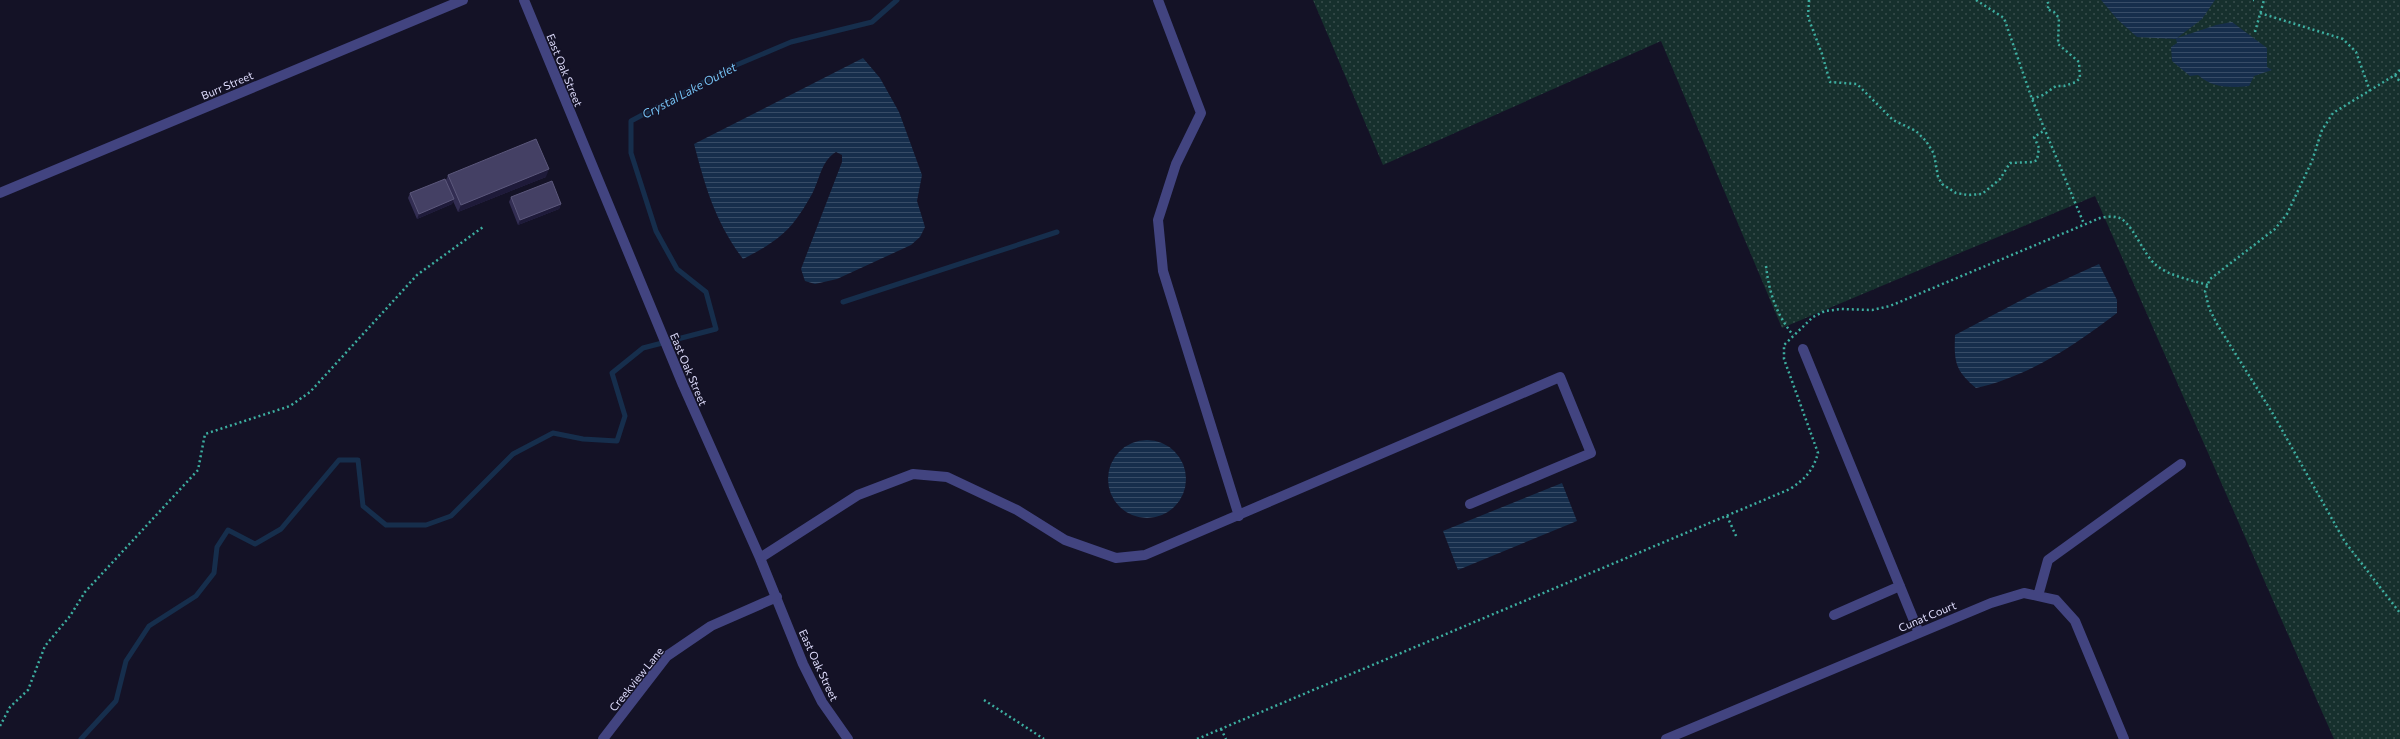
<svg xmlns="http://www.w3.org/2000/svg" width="2400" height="739" font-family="Commissioner,sans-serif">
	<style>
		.park { fill: url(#park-dots) }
		.water { fill: url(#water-rules) }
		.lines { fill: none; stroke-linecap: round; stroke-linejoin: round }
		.stream { stroke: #162e4c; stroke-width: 5 }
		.path { stroke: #3daea0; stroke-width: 2.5; stroke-dasharray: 2 3; stroke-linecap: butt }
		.minor { stroke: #424480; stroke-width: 10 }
		.wall { fill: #322d52 }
		.shaded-wall { fill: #1e1a39 }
		.building { fill: #444064; stroke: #5c587c }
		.labels { text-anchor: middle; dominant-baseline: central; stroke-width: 3; stroke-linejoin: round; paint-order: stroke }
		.street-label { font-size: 11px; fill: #dddbfb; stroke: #141226 }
		.water-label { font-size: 12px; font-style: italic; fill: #74bff1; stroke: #141226 }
	</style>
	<defs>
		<pattern id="park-dots" width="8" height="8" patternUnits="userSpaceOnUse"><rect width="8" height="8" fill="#16302d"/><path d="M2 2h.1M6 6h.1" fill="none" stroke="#374d4c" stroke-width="1.8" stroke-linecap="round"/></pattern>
		<pattern id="water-rules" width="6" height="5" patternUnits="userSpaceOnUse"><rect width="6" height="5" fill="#162e4c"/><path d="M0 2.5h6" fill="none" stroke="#374c67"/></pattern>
	</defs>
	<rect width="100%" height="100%" fill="#141226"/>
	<!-- park -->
	<path class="park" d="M1313,0h1087v739h-66l-239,-543 -313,132 -121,-287 -278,124z"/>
	<!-- water -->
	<path class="water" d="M2101,0h114l-13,19 -25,19 39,-13 16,-3 35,26v19l5,3 -18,6 -5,10c-18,2 -37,2 -51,-11l-8,1 -18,-15 -1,-14 6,-4 -1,-4 -39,-2 -20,-18z
		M863,58l17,20 19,34 11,30 12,33 -5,26 8,26 -5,10 -9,8 -74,34 -22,5 -10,-3 -4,-12 41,-107v-7l-6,-3c-15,9 -16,27 -24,42 -20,36 -32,46 -69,65 -28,-38 -37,-70 -49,-115z
		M2099,264l18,36v13c-42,32 -89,64 -141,75 -21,-18 -22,-26 -21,-53l80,-42z
		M1108 479a39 39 0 1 1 78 0a39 39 0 1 1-78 0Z
		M1562,483l15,38 -119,49 -15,-39z"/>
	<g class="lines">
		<!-- stream -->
		<path class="stream" d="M843,302l214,-70
			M81,739l35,-38 10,-40 23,-35 47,-30 18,-23 3,-26 11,-17 27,14 26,-15 58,-69h19l5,46 23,19h40l25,-9 62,-62 40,-21 30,6 34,2 8,-25 -13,-43 31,-25 73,-19 -10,-37 -29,-23 -21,-38 -25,-78v-32l103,-55 57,-24 81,-20 25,-22"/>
		<!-- path -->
		<path class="path" d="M1809,0l-1,17 14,37 8,28 27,2 36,36 23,11 10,10 8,13 4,23 4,7 14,9 12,2 14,-1 18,-15 10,-16 23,-1 4,-2 2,-12 -5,-11 11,-7
			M1976,0l28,18 28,81 52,125
			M2253,0h1
			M2260,13l83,26 13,13 14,39
			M2255,32l9,-32
			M2400,70l-5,5 -62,38 -11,17 -10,31 -25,53 -12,15 -65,50 -5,12 4,17 8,16 56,90 72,128 55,71
			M2395,75l5,7
			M2032,99l11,-4 13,-9h8l12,-4 4,-4 -1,-16 -21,-18 1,-26 -5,-6 -7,-3 2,-3 -2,-6
			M1766,266c3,26 10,48 27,69
			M1727,516l10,22
			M984,700l60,39
			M0,726l10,-19 18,-17 17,-44 25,-30 15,-24 113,-122 7,-36 85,-28 20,-14 107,-117 66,-48
			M1221,729l5,10
			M1197,739l593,-250c15,-10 23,-18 28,-36l-34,-94v-14l29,-28 12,-6 16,-2 31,1 18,-4 210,-88c5,-1 11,-2 16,-1 15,1 27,38 40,48 13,11 35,15 52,20"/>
		<!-- minor -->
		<path class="minor" d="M524,0l159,385 77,173 43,106 19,38 26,37
			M1158,0l43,113 -25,51 -18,56 5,51 76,245
			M0,193l463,-193
			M1803,349l116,284
			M760,558l98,-63 55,-21 34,3 70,33 48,30 51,18 29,-3 415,-178 31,76 -121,51
			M2038,596l10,-36 133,-96
			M1834,615l66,-29
			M603,739l64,-83 44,-30 66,-29
			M1666,739l325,-136 33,-10 32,7 19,21 49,118"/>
	</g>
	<!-- wall -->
	<path class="wall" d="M448,175l98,2 -88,35 -5,-11 -1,3 -35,15 -9,-21 2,-5 36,-13z
		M511,197l50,7 -2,5 -41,16 -9,-23z"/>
	<!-- shaded-wall -->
	<path class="shaded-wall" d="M549,169l-3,8 -88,35 3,-7z
		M454,199l-2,5 -35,15 2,-5z
		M561,204l-2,5 -41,16 2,-5z"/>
	<!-- building -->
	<path class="building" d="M536,139l13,30 -88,36 -13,-30z
		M445,179l9,20 -35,15 -9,-21z
		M552,181l9,23 -41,16 -9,-23z"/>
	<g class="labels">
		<!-- street labels -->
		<g class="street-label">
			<text transform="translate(565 70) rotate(68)">East Oak Street</text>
			<text transform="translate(227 85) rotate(-23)">Burr Street</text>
			<text transform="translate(689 369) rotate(67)">East Oak Street</text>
			<text transform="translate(1927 616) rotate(-23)">Cunat Court</text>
			<text transform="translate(819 665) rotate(65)">East Oak Street</text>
			<text transform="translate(636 679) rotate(-51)">Creekview Lane</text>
		</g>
		<!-- water labels -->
		<g class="water-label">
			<text transform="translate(689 90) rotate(-28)">Crystal Lake Outlet</text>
		</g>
	</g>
</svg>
